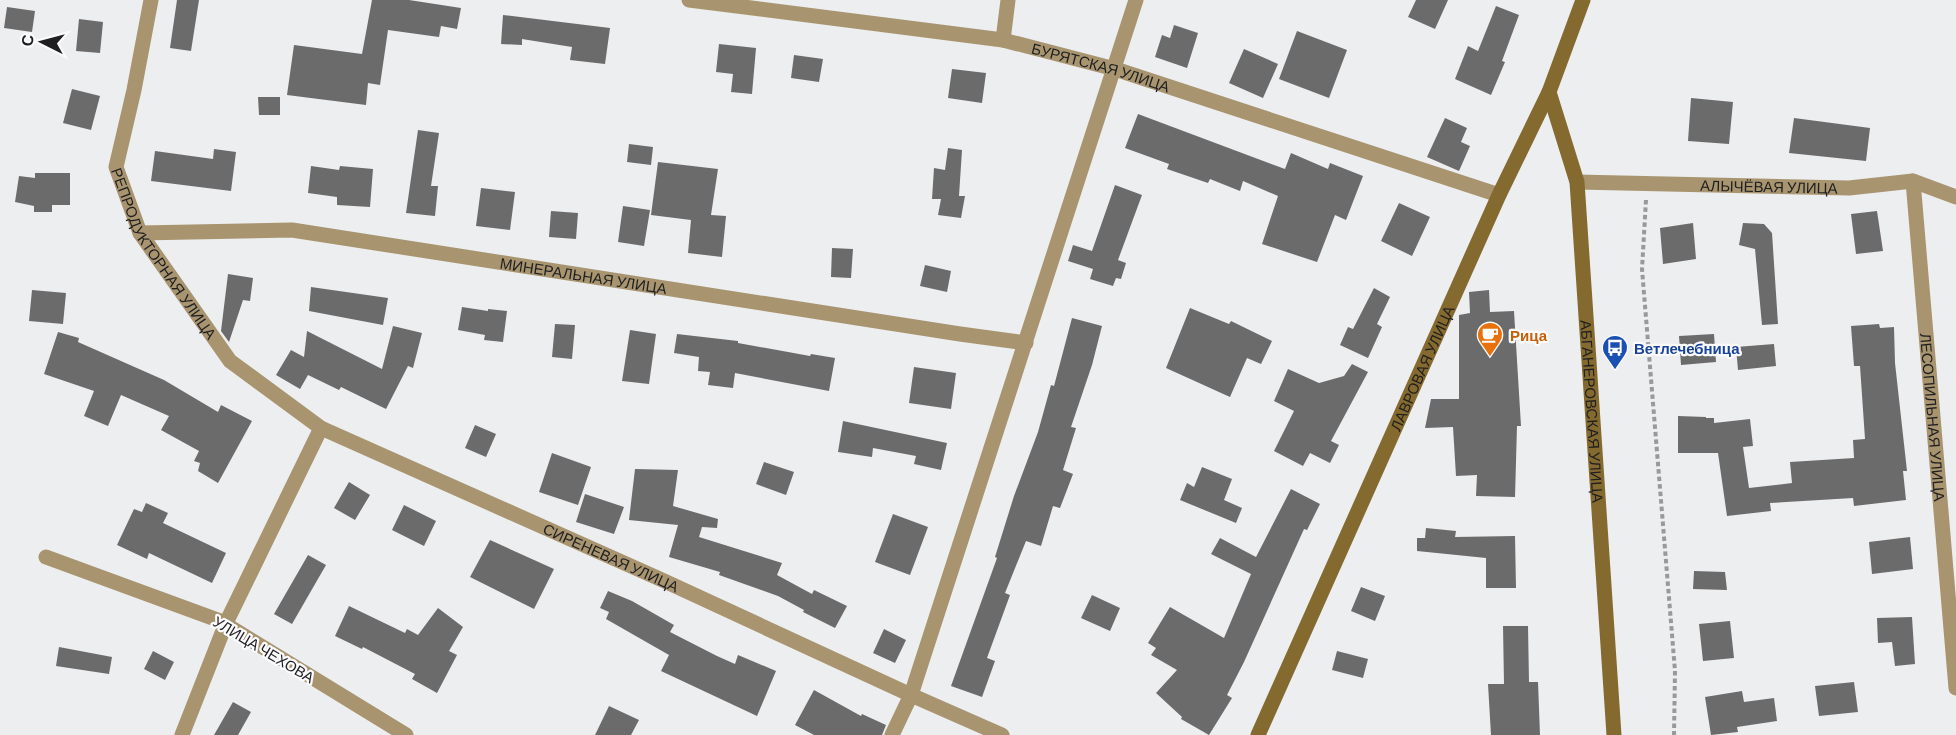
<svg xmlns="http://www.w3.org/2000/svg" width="1956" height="735" font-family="Barlow,sans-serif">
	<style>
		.building { fill: #6c6b6c }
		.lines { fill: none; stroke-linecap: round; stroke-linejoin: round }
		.path { stroke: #99999b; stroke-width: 4; stroke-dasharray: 4.5 3; stroke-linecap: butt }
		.street { stroke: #a89570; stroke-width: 15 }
		.secondary { stroke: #856a2f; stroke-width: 15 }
		.labels { text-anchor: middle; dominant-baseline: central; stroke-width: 4.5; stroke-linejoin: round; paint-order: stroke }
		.street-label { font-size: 15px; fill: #1f1f20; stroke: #fbfbfd }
		.food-label { font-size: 15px; font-weight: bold; fill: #c56008; stroke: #fbfbfd; text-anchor: start }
		.transit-label { font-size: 15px; font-weight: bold; fill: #164399; stroke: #fbfbfd; text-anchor: start }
	</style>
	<rect width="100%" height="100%" fill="#edeef0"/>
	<!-- building -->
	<path class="building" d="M177,0h22l-8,51 -21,-3z
		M372,0h37l52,8 -4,21 -16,-3 -2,11 -51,-7 -8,55 -12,-2 -2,22 -79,-10 7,-50 68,9z
		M1416,0h32l-13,29 -27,-12z
		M1496,6l23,9 -17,46 3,1 -14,33 -36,-16 13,-33 10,5z
		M7,7l28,4 -3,21 -28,-4z
		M503,15l107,13 -5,36 -35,-4 2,-13 -50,-8v6l-21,-1z
		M79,19l24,3 -3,31 -24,-2z
		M1174,25l24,8 -11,35 -32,-11 7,-22 8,3z
		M1297,31l50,19 -18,48 -50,-19z
		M719,44l37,4 -4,46 -21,-2 2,-18 -17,-2z
		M1244,49l34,15 -15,34 -34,-15z
		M794,55l29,4 -4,23 -28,-4z
		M952,69l34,4 -4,30 -34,-5z
		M72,89l28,7 -9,34 -28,-7z
		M258,97h22v18h-21z
		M1691,98l42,4 -4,42 -41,-3z
		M1138,114l147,55 6,-16 37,16 2,-6 33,13 -17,44 -11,-5 -18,47 -55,-18 16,-48 -35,-15 -3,10 -30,-12 -2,4 -41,-14 2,-5 -44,-16z
		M1445,118l22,10 -6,14 9,4 -11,25 -32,-14z
		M1794,118l76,10 -4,33 -77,-8z
		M418,130l21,3 -8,53h7l-3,30 -29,-3z
		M629,144l24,3 -2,18 -24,-3z
		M948,148l14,2 -3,46h6l-4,22 -23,-3 3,-16h-9l2,-31 11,2z
		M214,149l22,3 -5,39 -80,-10 4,-30 58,8z
		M658,162l60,7 -7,46 15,1 -4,41 -34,-4 3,-33 -40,-5z
		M311,166l28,4 1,-4 33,3 -3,38 -33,-2v-8l-29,-4z
		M35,173h35v32h-18v7h-18v-6l-19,-4 4,-26 16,2z
		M1115,185l27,10 -24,65 8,3 -5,16 -5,-1 -3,8 -23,-7 3,-10 -25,-8 5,-16 19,6z
		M481,188l34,4 -5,38 -34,-4z
		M1399,203l31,14 -18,39 -31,-15z
		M623,206l27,4 -6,36 -26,-4z
		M551,211l27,2 -2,26 -27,-2z
		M1877,211l6,40 -27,3 -5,-40z
		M1693,223l3,36 -33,5 -3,-36z
		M1743,223l21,1 8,9 6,91 -16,1 -7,-76 -16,-4z
		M832,248l21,1 -2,29 -20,-1z
		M925,265l26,6 -4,21 -27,-6z
		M228,274l25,4 -3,23 -7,-1 -14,42 -8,-11z
		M311,287l77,11 -5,27 -74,-14z
		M1374,288l16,9 -13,27 5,3 -14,31 -28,-13 8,-18 5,2z
		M32,290l34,3 -3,31 -34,-3z
		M1489,290l1,22 24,-1 7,115h-4l-2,71 -39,-1 1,-21 -21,1 -3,-49 -28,1 6,-29h28v-84l11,-2 -1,-21z
		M462,307l26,4v-2l19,2 -4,31 -19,-2 1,-5 -27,-5z
		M1190,308l39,16 2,-3 41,20 -11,23 -14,-6 -17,39 -64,-29z
		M1072,318l30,8 -10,39 -21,62 5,1 -13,42 10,4 -13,34 -7,-2 -12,40 -15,-5 -21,52 5,2 -23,63 8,3 -13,36 -31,-11 46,-128 -2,-1 19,-61 24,-64 13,-47 3,1z
		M555,324l20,1 -3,34 -20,-2z
		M1879,324l1,4 14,-1 1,36 12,108h-4l3,29 -52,6 -1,-8 -83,5 1,8 -44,5 -9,-63h-40v-37l28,1v1h8v5l36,-4 3,27 -10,1 6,41 43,-5 -2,-21 64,-4 -1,-18 12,-1 -5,-73h-6l-3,-40z
		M393,326l29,7 -9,35 -5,-2 -22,43 -45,-22 -2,3 -31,-15 -8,14 -24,-14 15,-25 13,7 3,-26 75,38z
		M630,330l26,4 -7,50 -27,-3z
		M58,332l21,6 -1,4 86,38 54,32 3,-7 31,16 -34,62 -20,-12 2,-8 -6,-2 5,-10 -38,-21 8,-14 -48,-21 -13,31 -24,-10 10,-25 -50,-17z
		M677,334l61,7v2l72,13 1,-2 24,4 -6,33 -94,-18 -2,15 -25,-3 2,-13 -12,-1 1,-14 -25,-4z
		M1714,334l2,28 -35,3 -2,-29z
		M1774,344l2,22 -38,4 -2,-23z
		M1352,364l16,8 -37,69 8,4 -9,18 -20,-10 -7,13 -29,-15 20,-40 -20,-10 14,-32 31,14 25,-7z
		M914,367l42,6 -5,36 -42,-6z
		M843,421l104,22 -6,27 -27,-6 2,-8 -43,-8 -1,9 -34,-5z
		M475,425l21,9 -10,23 -21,-9z
		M552,453l39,14 -13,38 -39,-13z
		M764,462l30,10 -8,23 -30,-11z
		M1202,467l30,12 -8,21 18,8 -6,15 -56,-23 7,-17 7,4z
		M635,469l43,1 -5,36 45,13 -1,9 -15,-1 -3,10 83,26 -5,12 35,19 2,-4 33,16 -12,22 -32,-16 1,-2 -26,-14 -59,-21 1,-3 -51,-15 9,-32 -49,-5z
		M349,482l21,13 -15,25 -21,-12z
		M1291,489l29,15 -13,26 -3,-1 -60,133 -17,33 5,3 -23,37 -28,-16 1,-2 -26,-24 21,-23 -26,-15 5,-7 -8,-5 22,-36 54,31 27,-64 -40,-20 9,-16 36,19z
		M585,494l39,13 -10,27 -38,-12z
		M146,503l22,10 -5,10 63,30 -14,30 -63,-30 -2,6 -30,-14 17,-36 8,3z
		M404,505l32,16 -12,25 -32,-16z
		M893,514l35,13 -18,48 -35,-13z
		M1426,528l30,3 -1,6 60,-1 1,52h-30v-30l-69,-7v-13h8z
		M1910,537l3,32 -41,5 -3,-32z
		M490,540l64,29 -20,40 -64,-32z
		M308,555l18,10 -34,59 -18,-10z
		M1694,571l31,1 2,18 -34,-1z
		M1361,587l24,9 -10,25 -24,-10z
		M608,591l24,10 42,24 -4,7 47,24 18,8 3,-9 38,16 -19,45 -96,-45 8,-16 -63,-36 3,-7 -9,-4z
		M1092,595l28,13 -10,23 -29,-13z
		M349,606l56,27 2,-4 11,6 20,-27 25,19 -14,24 8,4 -20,38 -25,-14 3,-5 -52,-27 -1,2 -27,-13z
		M1912,617l3,47 -20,2 -3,-24 -14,1 -1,-25z
		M1730,621l4,37 -31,3 -4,-37z
		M1503,626h25l1,56h9l2,53h-49l-3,-51h16z
		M884,629l22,11 -11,23 -22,-10z
		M59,647l53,10 -3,17 -53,-8z
		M153,651l21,11 -9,18 -21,-11z
		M1337,651l31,8 -5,19 -31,-8z
		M1854,682l4,30 -39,4 -4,-30z
		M814,690l47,26 1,-2 24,11 -4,10h-68l-19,-10z
		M1742,691l2,11 30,-4 3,23 -40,6 1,5 -27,3 -6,-38z
		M233,702l18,10 -13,23h-24z
		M609,706l30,14 -8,15h-36z"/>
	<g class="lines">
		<!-- path -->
		<path class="path" d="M1646,200l-4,69 33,402 -1,64"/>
		<!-- street -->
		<g class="street">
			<path id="s1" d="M151,0l-17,90 -18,77 24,66 90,128 91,67 339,151 251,116 91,40"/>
			<path id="s2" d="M689,0l314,40 112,29 384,126"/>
			<path d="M1003,40l5,-40"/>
			<path id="s3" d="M1913,181l43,507"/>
			<path id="s4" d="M1577,182l272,6 64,-7 43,16"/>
			<path id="s5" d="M140,233l152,-3 668,104 66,9"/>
			<path d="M46,557l180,66 -1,1 181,111"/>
			<path d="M182,735l44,-112 95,-195"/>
			<path d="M892,735l19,-40 225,-695"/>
		</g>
		<!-- secondary -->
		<g class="secondary">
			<path id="s6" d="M1549,92l28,90 37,553"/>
			<path id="s7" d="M1258,735l241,-540 50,-103 34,-92"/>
		</g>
	</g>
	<!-- icons -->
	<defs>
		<symbol id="cafe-pin" viewBox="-11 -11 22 30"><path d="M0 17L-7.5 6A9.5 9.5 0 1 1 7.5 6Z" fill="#e8710a" stroke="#fbfbfd"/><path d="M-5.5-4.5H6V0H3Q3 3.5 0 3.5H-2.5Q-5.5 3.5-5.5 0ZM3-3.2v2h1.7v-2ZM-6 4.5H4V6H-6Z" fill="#fff"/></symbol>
		<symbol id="bus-pin" viewBox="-11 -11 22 30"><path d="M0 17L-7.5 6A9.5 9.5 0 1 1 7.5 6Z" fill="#1a4fb4" stroke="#fbfbfd"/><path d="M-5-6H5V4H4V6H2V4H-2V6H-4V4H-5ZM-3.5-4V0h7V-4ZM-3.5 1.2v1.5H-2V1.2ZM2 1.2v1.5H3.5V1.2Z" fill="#fff"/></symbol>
	</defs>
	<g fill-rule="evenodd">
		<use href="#cafe-pin" x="1475" y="320" width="30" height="40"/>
		<use href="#bus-pin" x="1600" y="333" width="30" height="40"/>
	</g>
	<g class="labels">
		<!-- street labels -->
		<g class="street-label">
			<text stroke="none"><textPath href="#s2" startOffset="418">БУРЯТСКАЯ УЛИЦА</textPath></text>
			<text stroke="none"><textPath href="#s4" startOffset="192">АЛЫЧЁВАЯ УЛИЦА</textPath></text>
			<text stroke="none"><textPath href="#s1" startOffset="270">РЕПРОДУКТОРНАЯ УЛИЦА</textPath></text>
			<text stroke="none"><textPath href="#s5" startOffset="447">МИНЕРАЛЬНАЯ УЛИЦА</textPath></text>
			<text stroke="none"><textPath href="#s7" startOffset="402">ЛАВРОВАЯ УЛИЦА</textPath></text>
			<text stroke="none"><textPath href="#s6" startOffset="324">АБГАНЕРОВСКАЯ УЛИЦА</textPath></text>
			<text stroke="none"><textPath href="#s3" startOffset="237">ЛЕСОПИЛЬНАЯ УЛИЦА</textPath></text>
			<text stroke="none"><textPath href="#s1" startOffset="828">СИРЕНЕВАЯ УЛИЦА</textPath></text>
			<text transform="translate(264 649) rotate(31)">УЛИЦА ЧЕХОВА</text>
		</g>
		<!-- food labels -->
		<g class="food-label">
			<text x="1510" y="335">Рица</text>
		</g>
		<!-- transit labels -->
		<g class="transit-label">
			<text x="1634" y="348">Ветлечебница</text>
		</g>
	</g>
	<!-- north arrow -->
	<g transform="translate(42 42) rotate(276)" stroke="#fbfbfd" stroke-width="4.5" paint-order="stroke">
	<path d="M0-4.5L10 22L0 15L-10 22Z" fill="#1f1f20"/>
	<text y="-9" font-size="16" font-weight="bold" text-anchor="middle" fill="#1f1f20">С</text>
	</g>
</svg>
